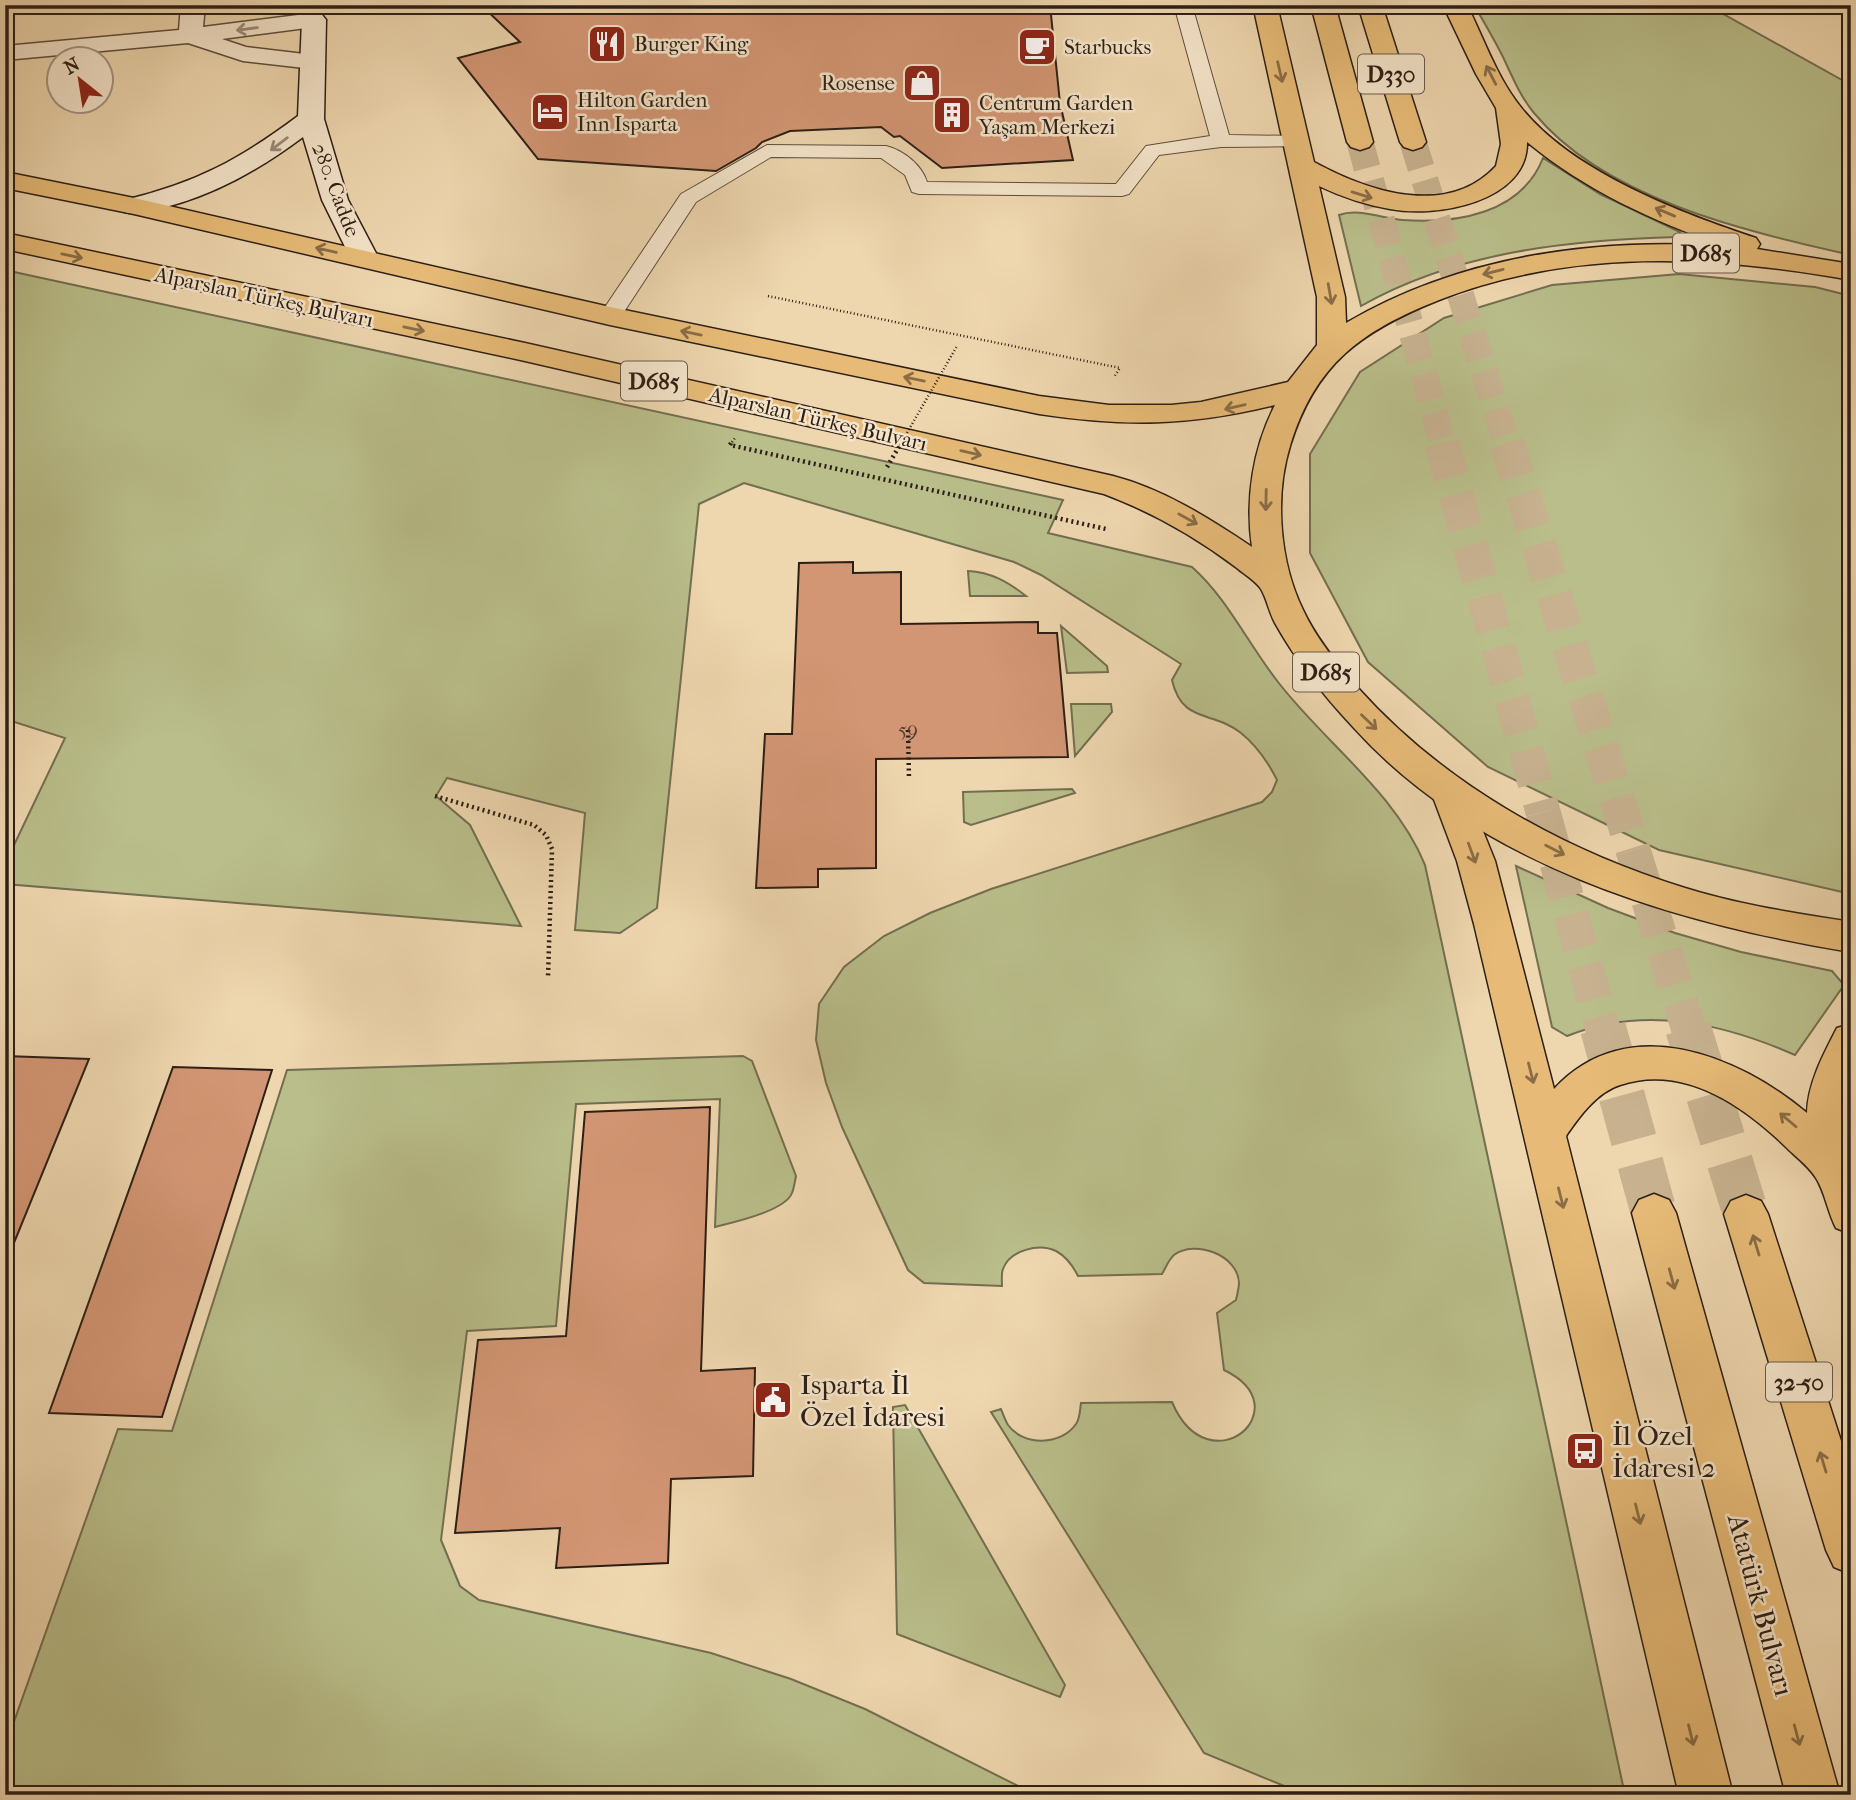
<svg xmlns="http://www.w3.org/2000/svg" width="1856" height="1800" font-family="'IM FELL French Canon',serif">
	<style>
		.green { fill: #b9be8a; stroke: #736e50; stroke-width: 2 }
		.building { fill: #d39674; stroke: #2d1f15; stroke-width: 2 }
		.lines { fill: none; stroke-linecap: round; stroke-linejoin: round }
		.primary-tunnel-far1 { stroke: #c7b18f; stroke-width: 35; stroke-dasharray: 35 18; stroke-linecap: butt }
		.primary-tunnel { stroke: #c7b18f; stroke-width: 46; stroke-dasharray: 46 24; stroke-linecap: butt }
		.highway-tunnel-far1 { stroke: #c7b18f; stroke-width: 27; stroke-dasharray: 27 13; stroke-linecap: butt }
		.highway-tunnel { stroke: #c7b18f; stroke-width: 35; stroke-dasharray: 35 18; stroke-linecap: butt }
		.lane-casing { stroke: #5d4d3b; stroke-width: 2 }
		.street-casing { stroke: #5d4d3b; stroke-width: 3 }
		.secondary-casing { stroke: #2d1f15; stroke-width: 3 }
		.primary-casing { stroke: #2d1f15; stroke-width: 3 }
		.highway-casing { stroke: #2d1f15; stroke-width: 3 }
		.path-far1 { stroke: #2d1f15; stroke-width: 2.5; stroke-dasharray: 1 2.5; stroke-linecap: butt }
		.path { stroke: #2d1f15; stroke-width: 4.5; stroke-dasharray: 2 3.5; stroke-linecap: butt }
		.lane { fill: #f4e4ca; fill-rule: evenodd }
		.street { fill: #f4e4ca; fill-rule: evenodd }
		.secondary { fill: #f4e4ca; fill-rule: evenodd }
		.primary { fill: #e7bb77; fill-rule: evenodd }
		.highway { fill: #e7bb77; fill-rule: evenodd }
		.path-bridge-far1 { stroke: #2d1f15; stroke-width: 2.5; stroke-dasharray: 1 2.5; stroke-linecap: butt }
		.path-bridge { stroke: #2d1f15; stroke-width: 4.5; stroke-dasharray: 2 3.5; stroke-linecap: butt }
		.oneway { stroke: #9a8b79 }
		.oneway2 { stroke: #8a6d46 }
		.labels { text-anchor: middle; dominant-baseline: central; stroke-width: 5; stroke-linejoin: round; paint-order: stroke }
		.far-poi-label { font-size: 21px; fill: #2d1f15; stroke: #f4e4ca; text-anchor: start }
		.far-street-label { font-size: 21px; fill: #2d1f15; stroke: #f4e4ca }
		.number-label { font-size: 21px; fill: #563d2d }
		.shield { fill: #f4e4ca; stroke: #695a4b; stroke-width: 2 }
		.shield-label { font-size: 23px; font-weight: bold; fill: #2d1f15 }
		.near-poi-label { font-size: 28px; fill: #2d1f15; stroke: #f4e4ca; text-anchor: start }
		.near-street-label { font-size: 28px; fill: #2d1f15; stroke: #f4e4ca }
	</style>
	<rect width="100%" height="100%" fill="#eed6ae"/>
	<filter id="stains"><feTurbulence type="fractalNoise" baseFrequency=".00286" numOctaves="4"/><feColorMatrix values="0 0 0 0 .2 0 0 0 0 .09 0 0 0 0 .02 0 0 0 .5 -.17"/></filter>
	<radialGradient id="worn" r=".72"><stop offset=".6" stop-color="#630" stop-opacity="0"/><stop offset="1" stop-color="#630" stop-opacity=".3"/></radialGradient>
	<!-- green -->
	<path class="green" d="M1474,5h233l144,80v170c-105,-24 -245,-55 -317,-142 -14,-17 -22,-37 -31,-56 -9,-18 -19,-35 -29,-52z
		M1543,158l57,36 80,38 -2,5c-108,3 -220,14 -317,69l-22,-91c19,-7 42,3 63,5 54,4 119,-6 141,-62z
		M5,270l1058,230 -15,33 144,34c36,32 56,77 86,115 48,62 117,110 147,183l200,930h-319l-102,-42 -213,-341 10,-3c2,5 4,11 7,16 15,21 53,21 68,-1 4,-5 4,-15 5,-21l91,-1c37,87 131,6 52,-32l-7,-57 19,-13c1,-5 3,-12 3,-17 -1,-28 -44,-44 -65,-28 -5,4 -9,14 -12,19l-84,2c-5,-10 -11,-19 -22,-25 -17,-8 -46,-1 -53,18 -2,4 -1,12 -1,17l-78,-3 -16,-13 -66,-143 -16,-44 -10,-43 3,-36 25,-37 40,-31 46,-23 61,-24 271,-87 10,-10 5,-12c-9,-18 -20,-34 -36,-47 -29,-23 -59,-9 -69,-53l9,-16 -140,-89 -27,-13 -270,-79 -45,21 -42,404 -37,25 -45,-3 10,-117 -138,-35 -11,18 34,29 51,101 -516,-42v-20l60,-126 -60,-19z
		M1679,274l136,13 36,9v598l-192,-44 -171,-83 -120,-105 -58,-109v-99l50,-82 84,-54 108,-33z
		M968,571c23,1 40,11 58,25h-56z
		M1061,626l46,40 1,6 -41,1z
		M1071,704h40l1,8 -37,44z
		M1072,789l3,4 -104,32 -7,-3 -1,-30z
		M1516,866l92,42 67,25 66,19 91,19 12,14 -49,70c-73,-32 -151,-50 -228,-19l-15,-9z
		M743,1056l9,5 44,115c-1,5 -2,12 -4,17 -7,18 -58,29 -77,34l5,-128 -144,5 -20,222 -89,5 -26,209 19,46 19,14 232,53 80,26 74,30 171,86h-1031v-48l113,-318 54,2 115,-361z
		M905,1405l160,280 -5,12 -163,-63 -4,-227z"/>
	<!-- building -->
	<path class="building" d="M481,5h569l10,98 13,57 -131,8 -42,-32 -6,1 -13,-10 -91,4 -28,11 -6,6 -40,23 -178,-12 -80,-101 62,-16z
		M853,562v11l48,-1v52l137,-2v11h19l11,124 -192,2v109l-58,1v18l-62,1 9,-154h27l7,-171z
		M5,1056l84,3 -82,201h-2z
		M173,1067l99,3 -110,347 -113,-4z
		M710,1107l-9,264 54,-3 -2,108 -82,3 -3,84 -112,5 4,-40 -105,5 23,-193 88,-4 19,-224z"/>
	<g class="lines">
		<!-- primary-tunnel-far1 -->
		<path class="primary-tunnel-far1" d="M1543,812l60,218
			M1633,850l56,180"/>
		<!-- primary-tunnel -->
		<path class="primary-tunnel" d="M1603,1028l51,185
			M1688,1028l58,186"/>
		<!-- highway-tunnel-far1 -->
		<path class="highway-tunnel-far1" d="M1360,142l83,303
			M1413,142l94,303"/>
		<!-- highway-tunnel -->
		<path class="highway-tunnel" d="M1442,443l101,369
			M1507,443l126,407"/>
		<defs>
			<path id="lane" d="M1174,5h18l37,130 68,1 7,2 3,4 -3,4 -83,1 -62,8 -30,39 -7,2 -203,-2 -7,-2 -7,-17 -24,-17 -110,-1 -75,45 -78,119h-16l-3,-5 82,-122 86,-49 119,1c17,4 36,19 41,36l189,2 30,-38 64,-10z
				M1203,5h71c-8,8 -63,8 -71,0z"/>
			<path id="street" d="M181,5h24l-2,22 111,-14 8,2 4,5 -4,5 -8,2 -92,12 24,8 67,8 9,2 3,5 -3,5 -9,2 -70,-8 -55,-18 -183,17v-14l174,-16z"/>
			<path id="secondary" d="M314,13l8,2 4,5 -2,99 24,81 31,59 -4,6 -10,2 -10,-2 -4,-6 -29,-59 -19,-63c-43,32 -88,58 -141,71 -13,3 -25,7 -37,4l-4,-6 4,-6c71,-17 114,-40 173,-84l4,-96 4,-5z"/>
			<path id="primary" d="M1448,776l13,4 5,9 29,72 59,228c73,-79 184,-34 253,24 1,-30 16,-58 30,-85l14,-4 -2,104 2,106 -15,-6c-8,-15 -11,-36 -20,-50 -6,-10 -17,-19 -26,-27 -43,-43 -105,-88 -170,-66 -23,7 -41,32 -54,51l167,659h-54l-205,-871 -17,-63 -27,-72 5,-9z
				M1654,1194l15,6 7,13 164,582h-54l-154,-582 7,-13z
				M1746,1195l15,6 7,13 83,258v102l-17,-7 -8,-17 -102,-336 7,-13z"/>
			<path id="highway" d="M1253,5h24l37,157c53,29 133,57 182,4l5,-22 -5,-36 -20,-34 -33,-69h24c16,32 28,67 49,96 50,69 162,111 240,137l4,6 -3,5 94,15v16c-138,-25 -279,-32 -412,20 -78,31 -124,64 -149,146 -16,52 -10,117 13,164 13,28 34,54 55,78 86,96 204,162 327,200 54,17 110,25 166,34v30c-177,-29 -373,-87 -497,-224 -30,-32 -58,-67 -79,-105 -6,-11 -8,-24 -14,-34 -5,-8 -17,-15 -24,-21 -41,-31 -85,-56 -133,-74l-579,-133 -520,-112v-16l520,110 588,133c50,13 96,42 139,71 -7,-48 1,-99 23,-142 -86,21 -149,22 -236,9l-429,-89 -476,-111 -129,-26v-16l129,26 476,109 429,89 70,9h62l30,-3 87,-20 29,-37v-48zM1527,142c58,48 126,79 197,104 -130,-8 -264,10 -378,77l-1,-26 -26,-111c23,11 47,19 71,23 46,9 138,-7 137,-67z
				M1311,5h24l38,137 -4,5 -9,3 -9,-3 -4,-5z
				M1358,5h24l44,137 -4,5 -9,3 -9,-3 -4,-5z"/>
		</defs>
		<!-- lane casing -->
		<use href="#lane" class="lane-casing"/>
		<!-- street casing -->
		<use href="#street" class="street-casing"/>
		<!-- secondary casing -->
		<use href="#secondary" class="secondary-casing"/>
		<!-- primary casing -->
		<use href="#primary" class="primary-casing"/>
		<!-- highway casing -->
		<use href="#highway" class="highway-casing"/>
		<!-- path-far1 -->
		<path class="path-far1" d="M768,296l352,72 -6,9
			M730,445l5,-7"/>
		<!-- path -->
		<path class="path" d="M731,443l-1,2 376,84
			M908,730l1,49
			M435,796l99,29 12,10 6,14 -4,128"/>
		<!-- lane -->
		<use href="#lane" class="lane"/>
		<!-- street -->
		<use href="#street" class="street"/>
		<!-- secondary -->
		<use href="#secondary" class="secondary"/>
		<!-- primary -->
		<use href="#primary" class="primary"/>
		<!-- highway -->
		<use href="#highway" class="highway"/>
		<!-- path-bridge-far1 -->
		<path class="path-bridge-far1" d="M900,445l57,-99"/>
		<!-- path-bridge -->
		<path class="path-bridge" d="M887,467l14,-24"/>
	</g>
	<!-- one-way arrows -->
	<defs><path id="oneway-shaft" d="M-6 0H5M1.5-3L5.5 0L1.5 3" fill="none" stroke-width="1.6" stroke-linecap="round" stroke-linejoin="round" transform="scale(1.75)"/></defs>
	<g class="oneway">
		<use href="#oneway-shaft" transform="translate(247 29) rotate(172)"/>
		<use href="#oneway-shaft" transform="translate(279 144) rotate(143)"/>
	</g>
	<g class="oneway2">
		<use href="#oneway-shaft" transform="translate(1280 72) rotate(77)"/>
		<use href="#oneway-shaft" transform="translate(1491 75) rotate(-117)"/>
		<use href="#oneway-shaft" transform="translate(1362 195) rotate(17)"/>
		<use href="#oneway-shaft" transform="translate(1665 212) rotate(-157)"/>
		<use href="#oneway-shaft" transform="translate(326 250) rotate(-167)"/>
		<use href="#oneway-shaft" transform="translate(72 256) rotate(12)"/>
		<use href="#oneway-shaft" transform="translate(1493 272) rotate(166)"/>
		<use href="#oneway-shaft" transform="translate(1330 294) rotate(80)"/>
		<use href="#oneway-shaft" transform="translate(414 329) rotate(12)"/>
		<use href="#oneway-shaft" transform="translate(691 333) rotate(-168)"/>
		<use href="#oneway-shaft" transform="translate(914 379) rotate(-168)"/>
		<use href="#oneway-shaft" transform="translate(1235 407) rotate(167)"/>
		<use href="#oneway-shaft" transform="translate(971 453) rotate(13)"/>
		<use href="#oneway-shaft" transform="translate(1266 500) rotate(91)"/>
		<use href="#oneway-shaft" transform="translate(1188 519) rotate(29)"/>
		<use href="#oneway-shaft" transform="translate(1369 722) rotate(44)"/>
		<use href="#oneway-shaft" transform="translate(1555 850) rotate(27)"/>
		<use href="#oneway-shaft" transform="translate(1472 853) rotate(70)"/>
		<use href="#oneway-shaft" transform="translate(1531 1073) rotate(76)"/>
		<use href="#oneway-shaft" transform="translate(1788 1120) rotate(-140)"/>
		<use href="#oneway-shaft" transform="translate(1561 1198) rotate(76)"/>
		<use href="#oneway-shaft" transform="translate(1756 1245) rotate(-107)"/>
		<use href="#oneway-shaft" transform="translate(1672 1279) rotate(75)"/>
		<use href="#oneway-shaft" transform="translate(1823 1462) rotate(-107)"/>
		<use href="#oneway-shaft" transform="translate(1638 1514) rotate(76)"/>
		<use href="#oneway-shaft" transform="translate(1691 1735) rotate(76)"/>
		<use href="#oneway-shaft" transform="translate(1797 1735) rotate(75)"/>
	</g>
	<!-- icons -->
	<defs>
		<symbol id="restaurant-square" viewBox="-11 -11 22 22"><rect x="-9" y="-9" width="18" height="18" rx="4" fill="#8f2418" stroke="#f4e4ca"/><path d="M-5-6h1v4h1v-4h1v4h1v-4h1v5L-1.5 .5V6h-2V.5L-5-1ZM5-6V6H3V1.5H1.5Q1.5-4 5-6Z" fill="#fff"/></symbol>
		<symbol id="cafe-square" viewBox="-11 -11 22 22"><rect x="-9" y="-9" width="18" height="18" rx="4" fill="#8f2418" stroke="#f4e4ca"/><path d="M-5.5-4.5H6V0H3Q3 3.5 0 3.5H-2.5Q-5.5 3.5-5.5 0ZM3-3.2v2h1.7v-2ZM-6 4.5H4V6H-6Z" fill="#fff"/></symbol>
		<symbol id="shop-square" viewBox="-11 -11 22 22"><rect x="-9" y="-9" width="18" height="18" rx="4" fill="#8f2418" stroke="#f4e4ca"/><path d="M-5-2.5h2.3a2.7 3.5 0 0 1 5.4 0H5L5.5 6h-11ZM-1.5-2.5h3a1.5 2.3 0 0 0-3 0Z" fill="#fff"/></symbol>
		<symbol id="hotel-square" viewBox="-11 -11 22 22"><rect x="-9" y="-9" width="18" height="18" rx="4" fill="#8f2418" stroke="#f4e4ca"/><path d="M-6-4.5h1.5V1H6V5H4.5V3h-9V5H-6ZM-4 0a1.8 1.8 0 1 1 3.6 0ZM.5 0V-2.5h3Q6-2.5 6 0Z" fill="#fff"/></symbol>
		<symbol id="building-square" viewBox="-11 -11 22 22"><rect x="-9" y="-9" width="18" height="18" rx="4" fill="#8f2418" stroke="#f4e4ca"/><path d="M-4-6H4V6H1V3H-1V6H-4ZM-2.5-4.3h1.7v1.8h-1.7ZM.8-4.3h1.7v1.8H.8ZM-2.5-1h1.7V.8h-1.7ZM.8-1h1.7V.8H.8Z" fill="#fff"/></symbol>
		<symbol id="civic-square" viewBox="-11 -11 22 22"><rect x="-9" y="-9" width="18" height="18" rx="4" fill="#8f2418" stroke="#f4e4ca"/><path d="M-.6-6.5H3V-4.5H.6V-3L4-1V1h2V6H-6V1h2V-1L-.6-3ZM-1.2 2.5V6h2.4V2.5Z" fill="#fff"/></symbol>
		<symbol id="bus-square" viewBox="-11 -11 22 22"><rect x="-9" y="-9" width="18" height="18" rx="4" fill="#8f2418" stroke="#f4e4ca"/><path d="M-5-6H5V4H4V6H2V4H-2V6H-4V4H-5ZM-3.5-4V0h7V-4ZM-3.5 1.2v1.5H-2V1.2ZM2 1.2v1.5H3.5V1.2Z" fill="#fff"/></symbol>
	</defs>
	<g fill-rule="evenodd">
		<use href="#restaurant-square" x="585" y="22" width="44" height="44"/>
		<use href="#cafe-square" x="1015" y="25" width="44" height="44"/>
		<use href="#shop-square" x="900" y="61" width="44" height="44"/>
		<use href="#hotel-square" x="528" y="90" width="44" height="44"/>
		<use href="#building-square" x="930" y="93" width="44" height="44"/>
		<use href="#civic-square" x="751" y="1378" width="44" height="44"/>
		<use href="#bus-square" x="1563" y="1429" width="44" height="44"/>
	</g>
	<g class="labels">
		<!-- far-poi labels -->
		<g class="far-poi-label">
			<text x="634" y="44">Burger King</text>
			<text x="1064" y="47">Starbucks</text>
			<text x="895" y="83" text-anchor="end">Rosense</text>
			<text x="577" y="100">Hilton Garden<tspan x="577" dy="24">Inn Isparta</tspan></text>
			<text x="979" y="103">Centrum Garden<tspan x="979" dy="24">Yaşam Merkezi</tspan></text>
		</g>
		<!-- far-street labels -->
		<g class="far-street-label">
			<text transform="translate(336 190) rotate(69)">280. Cadde</text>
			<text transform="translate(264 297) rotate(12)">Alparslan Türkeş Bulvarı</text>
			<text transform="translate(818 419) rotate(13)">Alparslan Türkeş Bulvarı</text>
		</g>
		<!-- number labels -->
		<g class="number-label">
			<text x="908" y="730">59</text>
		</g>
		<!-- shield labels -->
		<g class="shield">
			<rect x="1358" y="54.5" width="66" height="39" rx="5"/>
			<rect x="1673" y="233.5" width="66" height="39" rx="5"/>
			<rect x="621" y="361.5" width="66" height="39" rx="5"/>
			<rect x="1293" y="652.5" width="66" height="39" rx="5"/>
			<rect x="1766" y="1362.5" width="66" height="39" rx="5"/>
		</g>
		<g class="shield-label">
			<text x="1391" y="74">D330</text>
			<text x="1706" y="253">D685</text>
			<text x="654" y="381">D685</text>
			<text x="1326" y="672">D685</text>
			<text x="1799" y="1382">32-50</text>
		</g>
		<!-- near-poi labels -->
		<g class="near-poi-label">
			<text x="800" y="1384">Isparta İl<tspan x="800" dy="32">Özel İdaresi</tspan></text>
			<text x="1612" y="1435">İl Özel<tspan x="1612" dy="32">İdaresi 2</tspan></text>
		</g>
		<!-- near-street labels -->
		<g class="near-street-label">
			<text transform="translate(1761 1605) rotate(75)">Atatürk Bulvarı</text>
		</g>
	</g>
	<!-- margin -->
	<rect width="1856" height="1800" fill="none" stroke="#eed6ae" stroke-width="28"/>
	<rect x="7" y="7" width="1842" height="1786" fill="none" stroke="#2d1f15" stroke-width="3.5"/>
	<rect x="14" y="14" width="1828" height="1772" fill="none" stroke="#2d1f15" stroke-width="2"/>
	<!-- north arrow -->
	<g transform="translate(80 80) rotate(330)"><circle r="33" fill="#f4e4ca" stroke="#a49582" stroke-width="2"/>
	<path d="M0-5L12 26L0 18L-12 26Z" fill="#8f2418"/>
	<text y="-10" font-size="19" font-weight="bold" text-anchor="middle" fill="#2d1f15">N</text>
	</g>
	<rect width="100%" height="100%" filter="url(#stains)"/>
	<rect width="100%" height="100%" fill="url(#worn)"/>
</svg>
